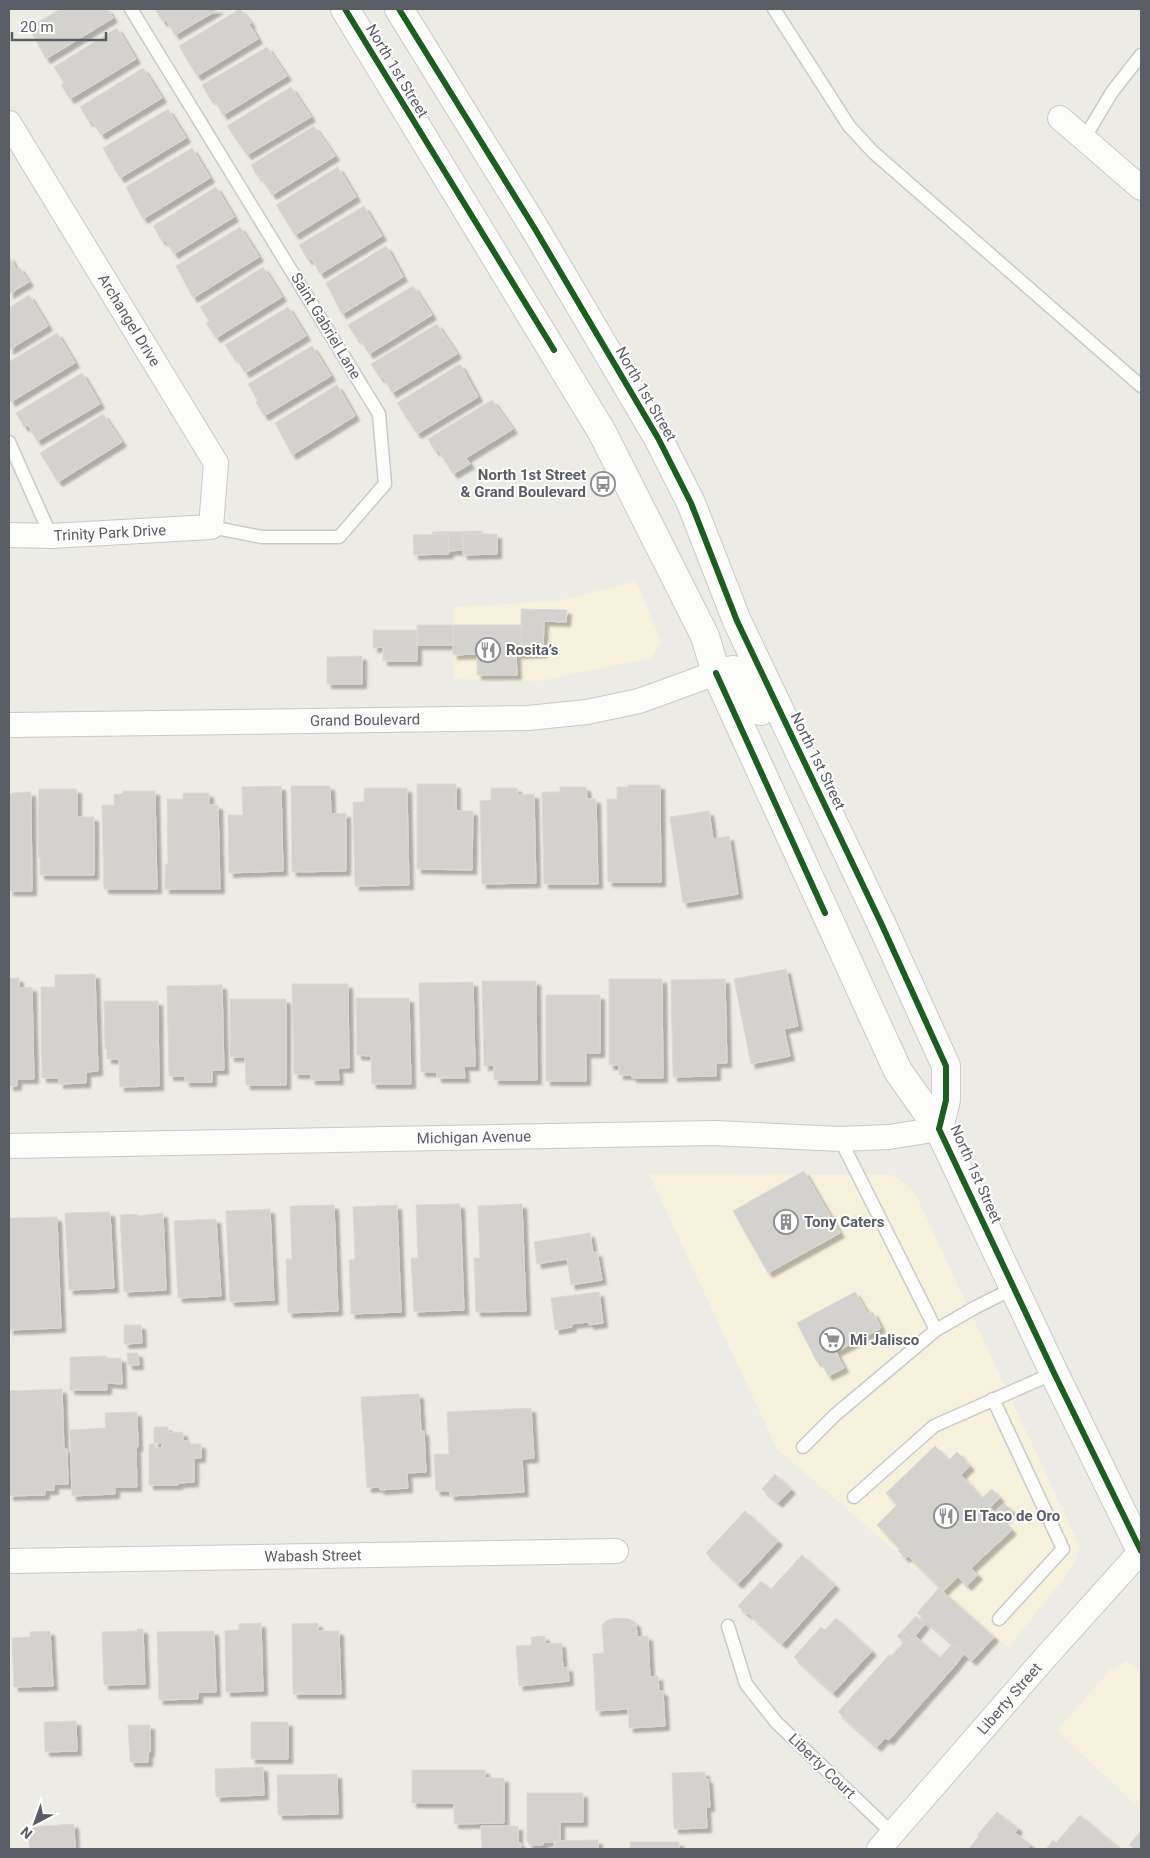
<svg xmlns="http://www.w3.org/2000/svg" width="1150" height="1858" font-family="Roboto,sans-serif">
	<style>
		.commercial { fill: #f6f1dd }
		.building { fill: #d3d2cf; stroke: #dbd9d4; filter: url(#shadow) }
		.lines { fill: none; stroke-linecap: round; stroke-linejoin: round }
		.service-casing { stroke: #c9cac9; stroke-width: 15 }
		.minor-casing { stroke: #c9cac9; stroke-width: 26 }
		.secondary-casing { stroke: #cacaca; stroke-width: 30 }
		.service { stroke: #fcfcfb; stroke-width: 12 }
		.minor { stroke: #fcfcfb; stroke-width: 24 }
		.secondary { stroke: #fcfcfb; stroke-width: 28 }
		.cycleway-casing { stroke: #fff; stroke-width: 9 }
		.cycleway { stroke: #1b5e20; stroke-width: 6 }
		.labels { text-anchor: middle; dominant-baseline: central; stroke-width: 4; stroke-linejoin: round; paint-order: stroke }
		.street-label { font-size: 15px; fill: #5a5e64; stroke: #fff }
		.poi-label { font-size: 15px; font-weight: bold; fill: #5a5e64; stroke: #fff; text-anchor: start }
	</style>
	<defs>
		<filter id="shadow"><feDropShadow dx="4.5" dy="4.5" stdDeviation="1" flood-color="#0004"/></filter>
	</defs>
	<rect width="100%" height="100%" fill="#ecebe5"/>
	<!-- commercial -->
	<path class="commercial" d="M636,581l25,60 -10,17 -112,23 -86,-2 1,-72 104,-6z
		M649,1174l243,1 22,16 166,356 -6,18 -66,83 -231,-199z
		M1126,1661l15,11v138l-84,-79 52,-60z"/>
	<!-- building -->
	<path class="building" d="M60,9h47l6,9 -67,41 -17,-31z
		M155,9h64l-44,26 -9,-15 -3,2z
		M240,9l11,14 -2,1 9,15 -61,37 -18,-30z
		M117,28l19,31 -66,40 -9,-14 3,-2 -10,-16z
		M267,47l20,29 -64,39 -10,-17 -2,2 -9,-15z
		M143,68l19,30 -61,37 -10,-15 -2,2 -9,-15z
		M291,87l20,30 -64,38 -20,-29z
		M168,109l18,29 -66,40 -17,-30z
		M314,126l21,30 -63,39 -12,-19 -2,1 -7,-12z
		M192,148l18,30 -67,41 -17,-32z
		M338,167l18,30 -61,38 -19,-30z
		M216,187l18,30 -60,37 -9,-14 -3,1 -9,-15z
		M364,206l18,30 -62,38 -9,-16 -3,2 -9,-15z
		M240,227l19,30 -66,41 -17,-32z
		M386,246l17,31 -61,37 -16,-31z
		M9,256l7,13 3,-2 10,15 -20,12z
		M263,267l19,30 -66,41 -10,-15 3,-2 -9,-14z
		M413,286l19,29 -63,39 -10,-16 -2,1 -9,-14z
		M29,295l19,31 -39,24v-42z
		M288,307l18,29 -61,37 -10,-17 -2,1 -8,-12z
		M437,324l20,30 -65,39 -9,-16 -3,1 -9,-14z
		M57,333l18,30 -64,39 -2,-4v-36z
		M312,346l19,30 -67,40 -8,-14 2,-1 -10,-17z
		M460,364l18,33 -61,37 -20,-31z
		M82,373l18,31 -63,37 -9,-16 -4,2 -8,-14z
		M337,385l18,31 -63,39 -17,-32z
		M492,400l21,29 -47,29 4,6 -17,10 -15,-24 -3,1 -7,-12z
		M103,414l19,28 -64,40 -18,-29z
		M482,531v3h-19v16l-14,1 -1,-17h-15l-1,-2z
		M448,534l1,20 -35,1 -1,-20z
		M463,534h34v20l-34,1z
		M521,609l46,1 -1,12 -22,-1 -1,32 -21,1z
		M417,625h36l1,20h-37z
		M453,625h68l1,29h-6l1,21h-40v-21l-24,1z
		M373,630h44v31h-34v-14l-10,1z
		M362,656v28h-35v-27z
		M417,784h39v27h17l-1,59 -55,-1z
		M628,785h32l1,97h-53l-1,-83h10v-12h11z
		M281,786l2,85 -54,2 -1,-58h15l-1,-28z
		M291,786h39l1,28 15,-1v58l-54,1z
		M560,787h26l1,12h9l2,85h-54l-2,-92h18z
		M364,788h43l2,97 -54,1 -2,-84h11z
		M491,788h26v7l17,-1 2,89 -54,1 -2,-83 11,-1z
		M39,789h38v28h17v58h-54v-18h-2z
		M123,791h32l2,98h-53l-2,-84h12v-11h9z
		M31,792l1,99h-23v-97h3v-1z
		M183,793h26v12h9l2,84h-55v-25h3l-1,-65h16z
		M709,811l4,28 16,-3 9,58 -55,9 -13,-86z
		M786,969l12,57 -14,3 6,27 -39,8 -17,-85z
		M95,974l3,97 -12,1v11l-27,1v-6h-17l-1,-91h14v-12z
		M9,978h10v10l13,-1 2,92h-17v7h-8z
		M609,979h53l1,99h-31v-3h-13v-10h-10z
		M725,979l2,84h-11v13l-43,1 -2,-97z
		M482,981h54l1,99h-43v-15l-10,1z
		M473,982l2,84h-11l1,12h-28v-6h-16l-2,-89z
		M292,984h56l1,84h-11l1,12h-28v-6h-17z
		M222,985l2,85h-12v12h-27v-6h-16l-2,-90z
		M546,995h54v58h-14v28h-40z
		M356,998h53l2,86h-39l-1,-28 -14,-1z
		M230,999h56v86h-40l-1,-28h-15z
		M104,1001h54l1,85 -39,1 -1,-28h-12v-10h-2z
		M804,1171l36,62 -72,40 -35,-62z
		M460,1204l4,106 -50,2 -3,-54h7l-2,-53z
		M522,1204l4,107 -50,1 -2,-54h6l-2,-52z
		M334,1205l4,106 -50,2 -2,-54h6l-2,-53z
		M397,1205l4,107 -50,2 -2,-54 6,-1 -2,-52z
		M270,1209l4,91 -44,2 -4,-91z
		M110,1212l4,76 -45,2 -4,-77z
		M163,1213l3,77 -42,2 -4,-77 17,-1v2z
		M57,1217l4,111 -52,2v-112z
		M216,1219l5,77 -43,2 -4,-77z
		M590,1233l3,20 4,-1 5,28 -31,5 -4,-26 -30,5 -3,-22z
		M599,1292l4,31 -14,2v-3l-18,2 1,3 -17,3 -4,-32z
		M855,1292l13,22 5,-2 8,16 -45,24 8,16 -16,8 -8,-16 -3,2 -20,-39z
		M124,1325h17l1,18 -18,1z
		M127,1353h11l1,12h-11z
		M106,1356v2h15l1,26 -15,-1v7h-37v-33z
		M62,1389l2,60h3l1,35h-14v6h-9v5l-36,1v-105z
		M419,1394l2,37h3l2,41 -19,1 1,15 -28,2v-3l-13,1 -6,-91z
		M531,1408l3,50 -12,1 2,33 -74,4v-5h-14l-2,-37h15l-2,-42z
		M137,1412l1,35h-2l1,40h-22v7l-43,2 -2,-66 36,-2 -1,-15z
		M154,1427h14v6l15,-1v9h7v3h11v14h-7v24l-15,1 -1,2h-29v-41h6v4h7v-5h-8z
		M935,1446l14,14 8,-8 13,14 -9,9 21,23 10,-9 8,9 -10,9 5,5 9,-9 8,8 -10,9 10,10 -41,38 7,7 -11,11 -9,-9 -15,14 -35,-35 -3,2 -7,-7 2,-2 -23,-24 20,-20 -11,-12z
		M775,1474l16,15 -13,14 -16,-14z
		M745,1511l33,30 -40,43 -32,-31z
		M802,1555l33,30 -53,59 -34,-31 -1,1 -9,-8 23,-25 10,8z
		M939,1588l55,49 -22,24 -55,-48z
		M916,1616l9,8 -13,16 -10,-9z
		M615,1618l14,1 7,4 1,14 11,-1 2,41 8,-1 1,15h4l2,35 -36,2 -1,-19 -32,2 -3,-57 11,-1 -2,-28 4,-4z
		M836,1618l36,33 -39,42 -39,-36 27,-30 4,3z
		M261,1623l2,68 -37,1 -1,-61 14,-1v-6z
		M318,1623v8h21l2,63h-48l-1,-70z
		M137,1629h6l2,55 -41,1 -2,-53 35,-1z
		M50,1631l3,55 -39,1 -2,-49 18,-1v-5z
		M214,1631l2,61h-18v7l-39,1 -2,-68z
		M902,1631l10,9 3,-4 25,22 12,-14 12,10 -11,14 -64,72 -4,-2 -8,9 -39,-35 52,-58 1,2 13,-14 -7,-6z
		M545,1636v8l16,-1 2,25 5,-1 1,14 -50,5 -3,-40 16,-1 -1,-8z
		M76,1721l1,30 -32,1 -1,-30z
		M251,1722h37v37h-37z
		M128,1725h22v27h-2v10h-18z
		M263,1767l1,28 -48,2 -1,-28z
		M412,1770h73v8h19v45l-50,1v-21h-42z
		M705,1772v7h3l2,28h-4l1,21 -33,1 -2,-56z
		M337,1774l1,40 -60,1 -1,-40z
		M527,1793h56v29h-23v20h-17v3h-14v-3h-2z
		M997,1812l21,16 -3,5 16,12 -4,4h-58l10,-13 -2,-1z
		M1080,1815l38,32 -2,2h-70l7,-9 3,3z
		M74,1824l1,25h-45l-2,-22z
		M481,1826h37v17h3v6h-39z
		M1141,1831v18h-6l-6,-4z
		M598,1840v9h-44v-8z
		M630,1842h49v7h-49z"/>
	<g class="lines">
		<defs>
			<path id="service" d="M131,9l248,405 6,70 -46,53h-77l-51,-10
				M774,9l75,117 24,26 268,234
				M1084,139l28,-47 29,-37
				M9,442l42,94
				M840,1139l96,191
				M993,1399l70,150 -64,70
				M803,1447l32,-32 101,-85 40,-23 38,-19
				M854,1497l80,-71 120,-53
				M728,1626l18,58 30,38 117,112"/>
			<g id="minor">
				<path d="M1060,118l81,70"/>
				<path id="s1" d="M9,123l207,340 -5,64 -160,9 -42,-1"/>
				<path id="s2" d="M9,725l519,-7 59,-6 52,-11 77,-28"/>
				<path id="s3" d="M9,1146l705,-13 126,6 49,-2 50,-8"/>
				<path id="s4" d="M9,1561l607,-10"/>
				<path id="s5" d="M879,1849l164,-189 98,-109"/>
			</g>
			<path id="secondary" d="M345,9l257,423 103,204 11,37 182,398 41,58 115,244 87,178
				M399,9l136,220 123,209 33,65 46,118 144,302 65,143v34l-7,29
				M716,673l17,-3 13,11 15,30"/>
		</defs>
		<!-- service casing -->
		<use href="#service" class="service-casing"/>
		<!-- minor casing -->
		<use href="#minor" class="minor-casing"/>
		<!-- secondary casing -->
		<use href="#secondary" class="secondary-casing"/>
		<!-- service -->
		<use href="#service" class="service"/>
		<!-- minor -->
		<use href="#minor" class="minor"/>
		<!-- secondary -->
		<use href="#secondary" class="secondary"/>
		<defs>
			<path id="cycleway" d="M345,9l209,341
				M399,9l136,220 123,209 33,65 46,118 144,302 65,143v34l-7,29 115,244 87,178
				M716,673l109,240"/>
		</defs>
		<!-- cycleway casing -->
		<use href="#cycleway" class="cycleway-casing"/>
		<!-- cycleway -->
		<use href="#cycleway" class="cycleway"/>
	</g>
	<!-- icons -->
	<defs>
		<symbol id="bus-ring" viewBox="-11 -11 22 22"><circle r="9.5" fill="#fff" stroke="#8d8f91" stroke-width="1.5"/><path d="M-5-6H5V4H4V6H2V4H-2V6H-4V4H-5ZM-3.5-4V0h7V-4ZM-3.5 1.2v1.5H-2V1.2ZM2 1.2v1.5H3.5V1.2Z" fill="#8d8f91"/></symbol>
		<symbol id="restaurant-ring" viewBox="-11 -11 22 22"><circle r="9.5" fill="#fff" stroke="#8d8f91" stroke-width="1.5"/><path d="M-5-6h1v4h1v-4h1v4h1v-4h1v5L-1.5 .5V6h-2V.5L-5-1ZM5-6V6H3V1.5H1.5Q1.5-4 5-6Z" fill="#8d8f91"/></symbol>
		<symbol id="building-ring" viewBox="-11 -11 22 22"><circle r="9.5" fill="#fff" stroke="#8d8f91" stroke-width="1.5"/><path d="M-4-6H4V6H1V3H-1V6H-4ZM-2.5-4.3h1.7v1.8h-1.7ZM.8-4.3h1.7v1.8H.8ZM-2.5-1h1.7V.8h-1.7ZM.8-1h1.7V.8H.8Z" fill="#8d8f91"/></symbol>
		<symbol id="supermarket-ring" viewBox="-11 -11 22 22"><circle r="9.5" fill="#fff" stroke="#8d8f91" stroke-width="1.5"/><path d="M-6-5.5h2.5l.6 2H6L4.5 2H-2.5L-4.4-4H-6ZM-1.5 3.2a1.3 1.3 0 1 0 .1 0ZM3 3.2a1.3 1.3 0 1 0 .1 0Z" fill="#8d8f91"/></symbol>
	</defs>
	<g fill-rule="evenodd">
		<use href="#bus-ring" x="589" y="470" width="28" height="28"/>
		<use href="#restaurant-ring" x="474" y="636" width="28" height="28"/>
		<use href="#building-ring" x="772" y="1208" width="28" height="28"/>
		<use href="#supermarket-ring" x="818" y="1326" width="28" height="28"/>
		<use href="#restaurant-ring" x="932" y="1502" width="28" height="28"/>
	</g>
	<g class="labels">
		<!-- street labels -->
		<g class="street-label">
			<text transform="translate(397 71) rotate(59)">North 1st Street</text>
			<text stroke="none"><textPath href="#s1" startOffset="231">Archangel Drive</textPath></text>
			<text transform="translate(326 326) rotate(59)">Saint Gabriel Lane</text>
			<text transform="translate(646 394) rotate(60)">North 1st Street</text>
			<text transform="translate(110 533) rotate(-3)">Trinity Park Drive</text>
			<text stroke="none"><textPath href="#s2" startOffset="356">Grand Boulevard</textPath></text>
			<text transform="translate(818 761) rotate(64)">North 1st Street</text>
			<text stroke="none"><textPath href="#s3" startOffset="465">Michigan Avenue</textPath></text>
			<text transform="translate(976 1174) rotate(66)">North 1st Street</text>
			<text stroke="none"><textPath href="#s4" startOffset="304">Wabash Street</textPath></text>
			<text stroke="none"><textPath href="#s5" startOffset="199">Liberty Street</textPath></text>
			<text transform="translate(822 1766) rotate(44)">Liberty Court</text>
		</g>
		<!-- poi labels -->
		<g class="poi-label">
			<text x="586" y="475" text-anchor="end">North 1st Street<tspan x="586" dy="17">&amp; Grand Boulevard</tspan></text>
			<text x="506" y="650">Rosita’s</text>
			<text x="804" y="1222">Tony Caters</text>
			<text x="850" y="1340">Mi Jalisco</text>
			<text x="964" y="1516">El Taco de Oro</text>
		</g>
	</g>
	<!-- border -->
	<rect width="1150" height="1858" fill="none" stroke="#5a5e64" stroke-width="20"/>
	<!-- north arrow -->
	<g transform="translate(35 1823) rotate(221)" stroke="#ffffff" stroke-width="4" paint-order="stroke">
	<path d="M0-4L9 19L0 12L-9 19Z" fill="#5a5e64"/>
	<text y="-8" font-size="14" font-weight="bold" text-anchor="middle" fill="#5a5e64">N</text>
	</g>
	<!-- scale -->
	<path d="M12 32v8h94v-8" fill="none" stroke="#5a5e64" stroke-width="2.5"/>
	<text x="20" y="32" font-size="15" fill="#5a5e64" stroke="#ffffff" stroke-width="4" paint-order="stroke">20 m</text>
</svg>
